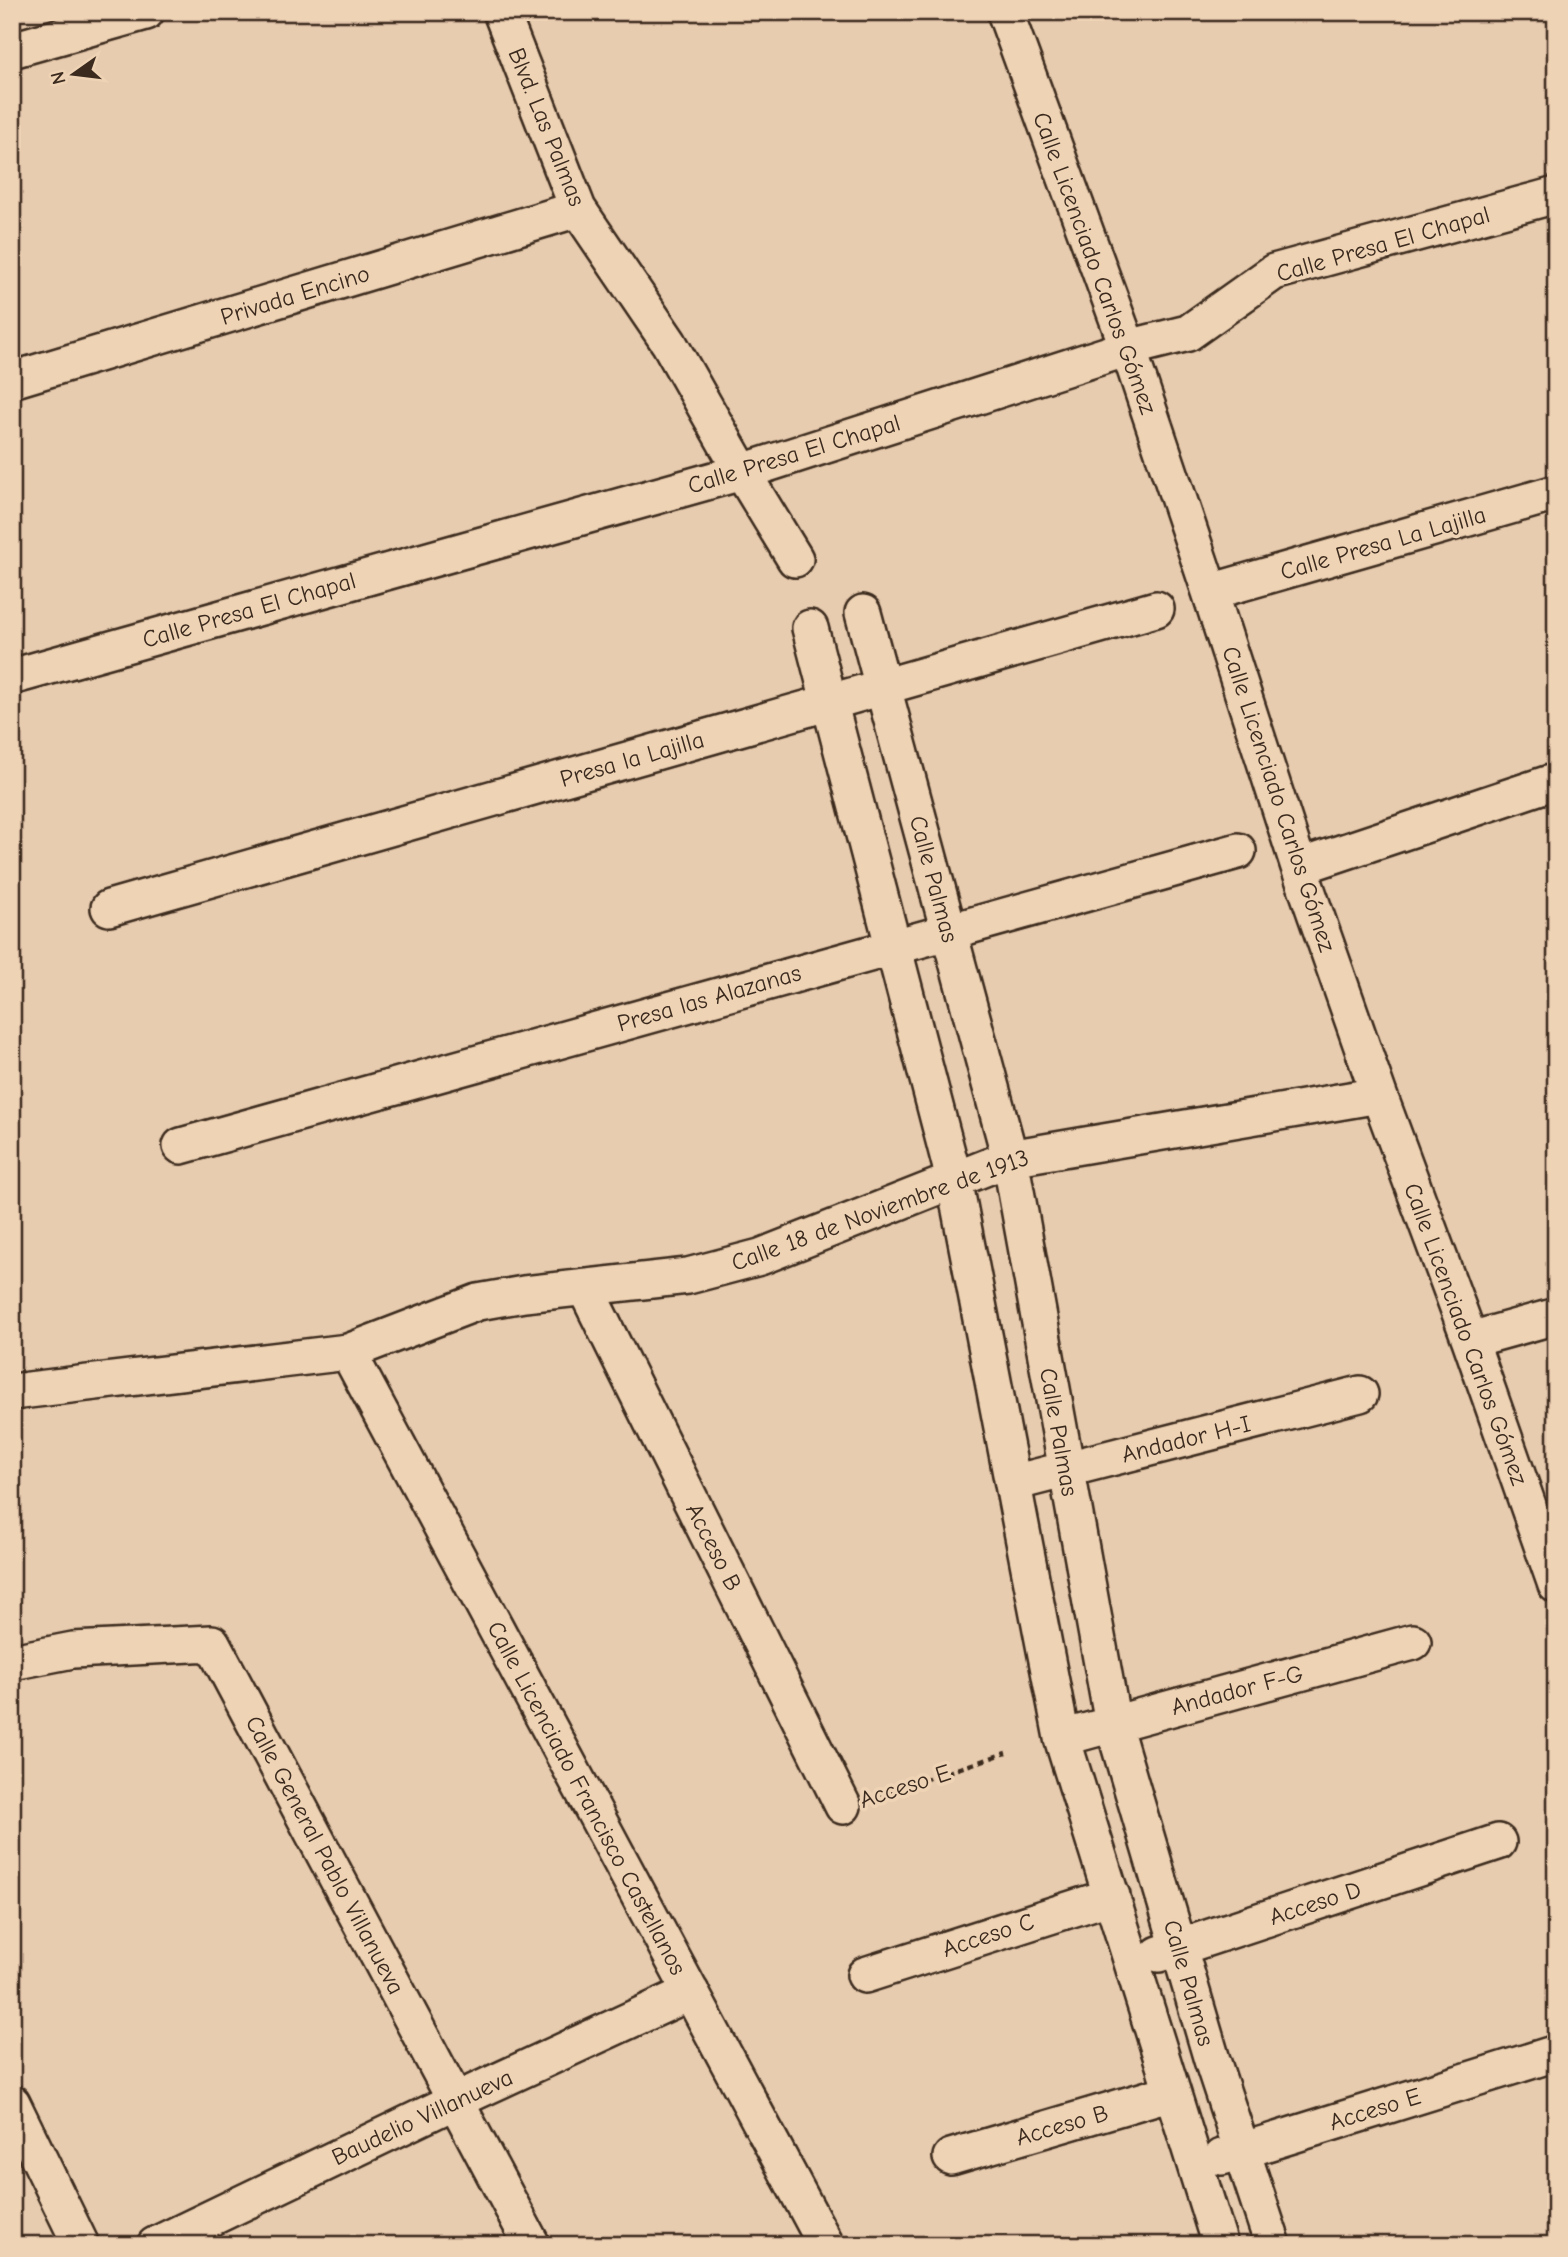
<svg xmlns="http://www.w3.org/2000/svg" width="1568" height="2257" font-family="'Comic Neue',sans-serif">
	<style>
		.lines { fill: none; stroke-linecap: round; stroke-linejoin: round }
		.street-casing { stroke: #3b2a1e; stroke-width: 40 }
		.path { stroke: #3b2a1e; stroke-width: 4.5; stroke-dasharray: 7 5; stroke-linecap: butt }
		.street { stroke: #efd3b5; stroke-width: 35 }
		.labels { text-anchor: middle; dominant-baseline: central; stroke-width: 7; stroke-linejoin: round; paint-order: stroke }
		.street-label { font-size: 24px; fill: #3b2a1e; stroke: #efd3b5 }
	</style>
	<rect width="100%" height="100%" fill="#e8ccaf"/>
	<filter id="ink" filterUnits="userSpaceOnUse"><feTurbulence type="fractalNoise" baseFrequency=".0143" numOctaves="2"/><feDisplacementMap in="SourceGraphic" scale="14" xChannelSelector="R" yChannelSelector="G"/><feConvolveMatrix kernelMatrix="1 2 1 2 8 2 1 2 1" color-interpolation-filters="sRGB"/></filter>
	<g filter="url(#ink)">
		<g class="lines">
			<defs>
				<path id="street" d="M501,12l77,197 91,134 73,129 53,87
					M1005,12l123,336 82,244 89,275 80,228 91,245 86,245
					M12,50l134,-38
					M12,380l566,-171
					M1210,592l346,-99
					M863,613l147,545 103,566 99,336 61,185
					M810,628l144,551 108,559 158,507
					M15,676l727,-204 386,-124 60,-15 86,-61 282,-77
					M1299,867l257,-86
					M109,908l1047,-299
					M181,1146l1057,-295
					M585,1288l258,518
					M1470,1340l86,-24
					M348,1352l478,893
					M12,1392l336,-40 130,-50 46,-8 164,-18 72,-19 250,-99 369,-63
					M1013,1483l347,-89
					M12,1662l61,-12 139,-7 320,602
					M1062,1738l351,-96
					M1159,1954l339,-112
					M865,1975l247,-79
					M12,2103l69,142
					M951,2157l221,-65
					M1222,2157l334,-104
					M155,2245l300,-144 236,-109"/>
			</defs>
			<!-- street casing -->
			<use href="#street" class="street-casing"/>
			<!-- path -->
			<path class="path" d="M877,1795l129,-42"/>
			<!-- street -->
			<use href="#street" class="street"/>
		</g>
	</g>
	<g class="labels">
		<!-- street labels -->
		<g class="street-label">
			<text transform="translate(547 127) rotate(68)">Blvd. Las Palmas</text>
			<text transform="translate(1383 244) rotate(-16)">Calle Presa El Chapal</text>
			<text transform="translate(1095 263) rotate(70)">Calle Licenciado Carlos Gómez</text>
			<text transform="translate(295 295) rotate(-17)">Privada Encino</text>
			<text transform="translate(794 454) rotate(-17)">Calle Presa El Chapal</text>
			<text transform="translate(1383 543) rotate(-16)">Calle Presa La Lajilla</text>
			<text transform="translate(249 610) rotate(-16)">Calle Presa El Chapal</text>
			<text transform="translate(632 759) rotate(-16)">Presa la Lajilla</text>
			<text transform="translate(1279 799) rotate(72)">Calle Licenciado Carlos Gómez</text>
			<text transform="translate(934 879) rotate(75)">Calle Palmas</text>
			<text transform="translate(709 998) rotate(-16)">Presa las Alazanas</text>
			<text transform="translate(880 1210) rotate(-20)">Calle 18 de Noviembre de 1913</text>
			<text transform="translate(1466 1334) rotate(70)">Calle Licenciado Carlos Gómez</text>
			<text transform="translate(1059 1432) rotate(80)">Calle Palmas</text>
			<text transform="translate(1186 1439) rotate(-14)">Andador H-I</text>
			<text transform="translate(714 1547) rotate(63)">Acceso B</text>
			<text transform="translate(1237 1690) rotate(-15)">Andador F-G</text>
			<text transform="translate(905 1786) rotate(-18)">Acceso E</text>
			<text transform="translate(587 1798) rotate(62)">Calle Licenciado Francisco Castellanos</text>
			<text transform="translate(325 1855) rotate(62)">Calle General Pablo Villanueva</text>
			<text transform="translate(1315 1903) rotate(-18)">Acceso D</text>
			<text transform="translate(988 1935) rotate(-18)">Acceso C</text>
			<text transform="translate(1189 1983) rotate(74)">Calle Palmas</text>
			<text transform="translate(1375 2109) rotate(-17)">Acceso E</text>
			<text transform="translate(422 2117) rotate(-25)">Baudelio Villanueva</text>
			<text transform="translate(1062 2125) rotate(-16)">Acceso B</text>
		</g>
	</g>
	<!-- margin -->
	<rect width="1568" height="2257" fill="none" stroke="#efd3b5" stroke-width="42"/>
	<rect x="21" y="21" width="1526" height="2215" fill="none" stroke="#3b2a1e" stroke-width="2.5" filter="url(#ink)"/>
	<!-- north arrow -->
	<g transform="translate(74 74) rotate(256)" stroke="#efd3b5" stroke-width="5" paint-order="stroke">
	<path d="M0-5L12 26L0 18L-12 26Z" fill="#3b2a1e"/>
	<text y="-10" font-size="19" font-weight="bold" text-anchor="middle" fill="#3b2a1e">N</text>
	</g>
</svg>
